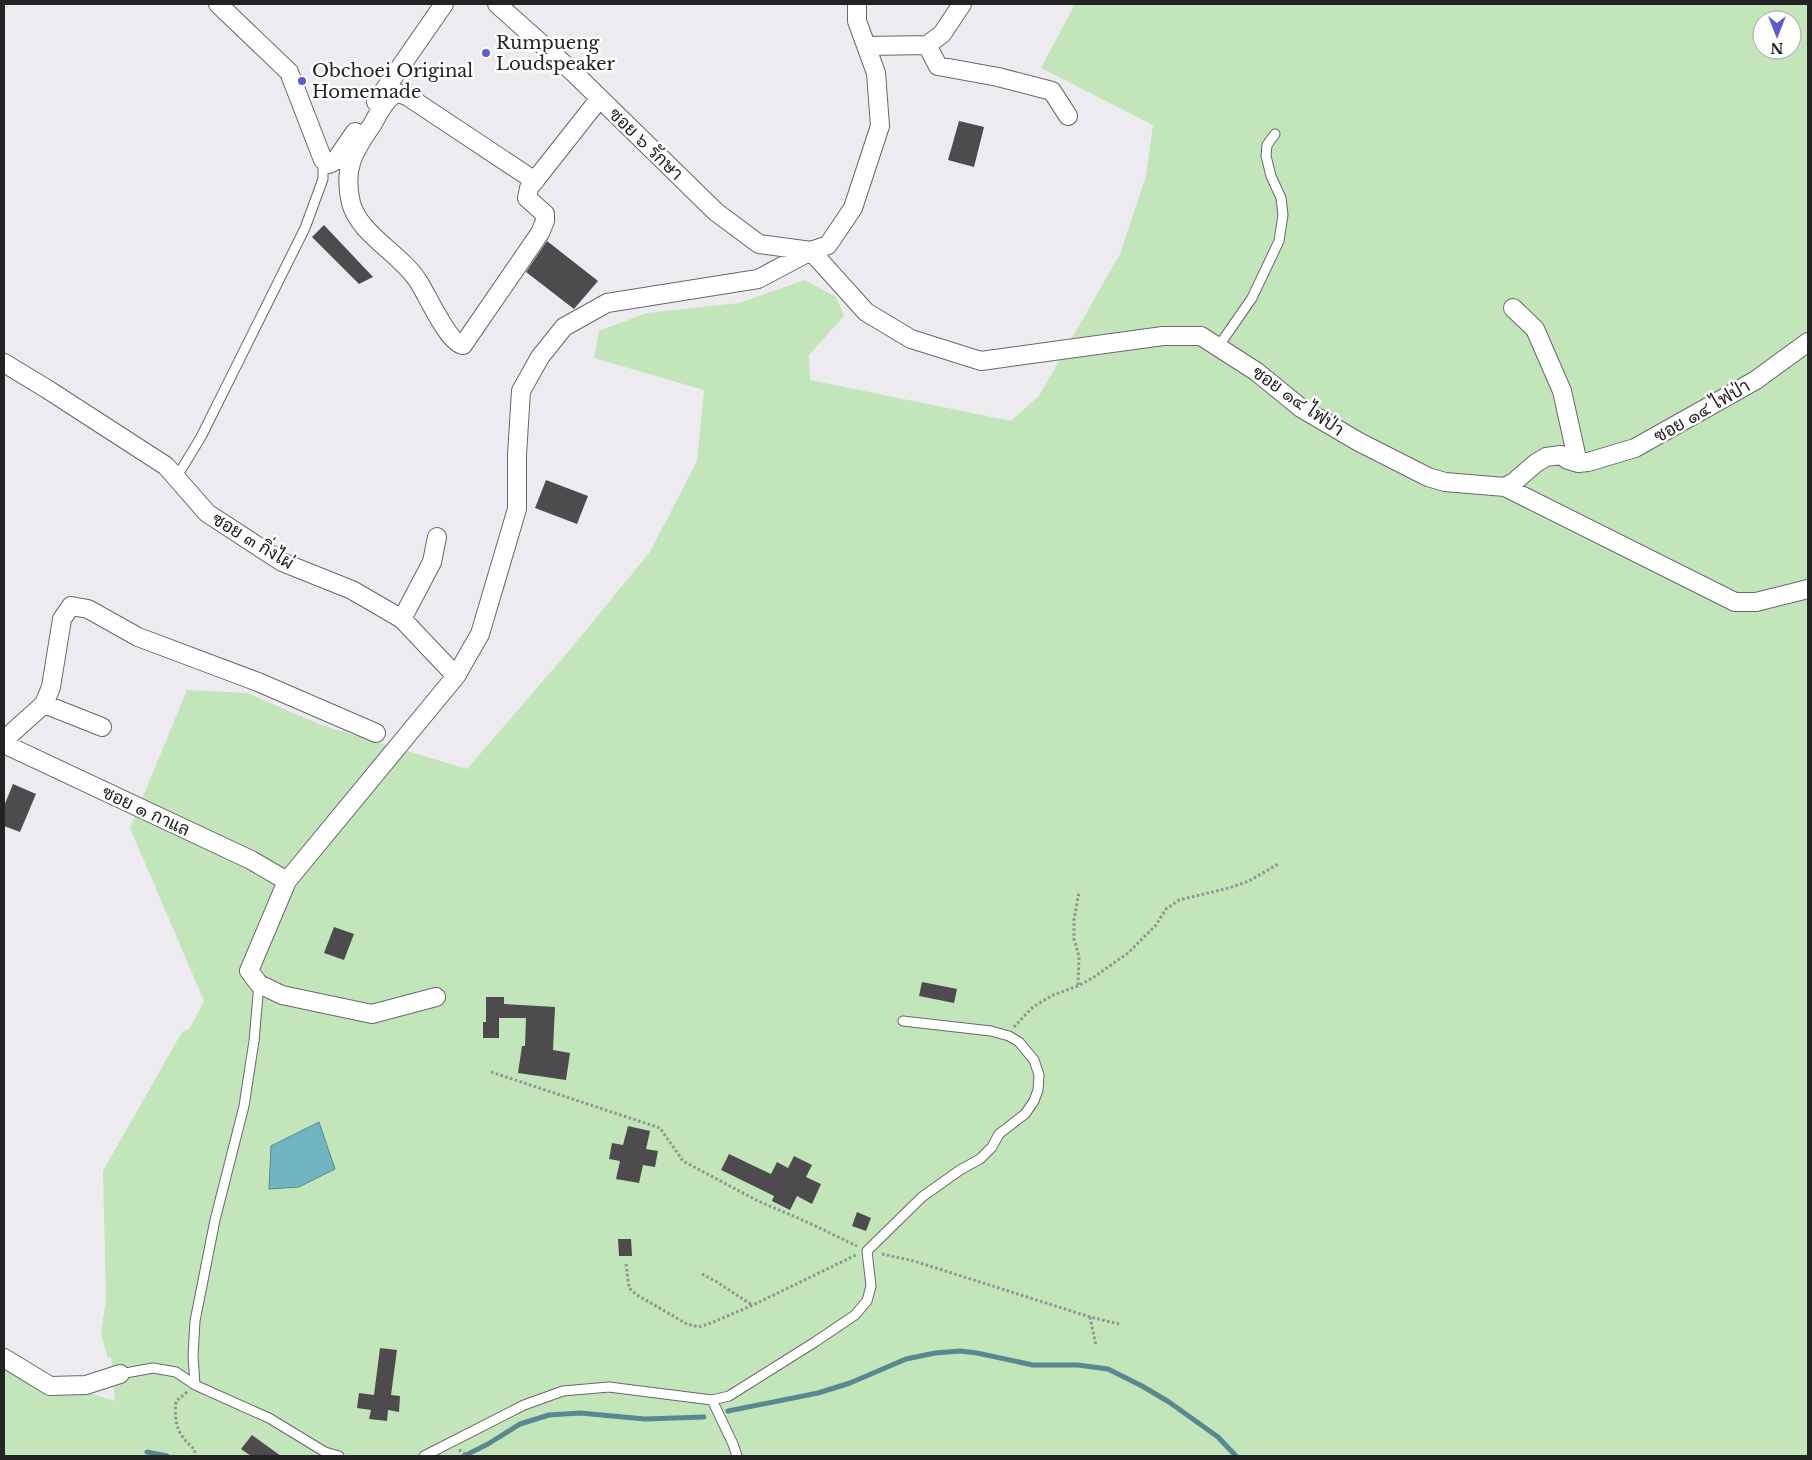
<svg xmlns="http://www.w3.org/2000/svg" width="1812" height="1460" font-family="'Libre Baskerville',Sarabun,serif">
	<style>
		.green { fill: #c2e5ba; fill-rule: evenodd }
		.water { fill: #72b4c0; stroke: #5a8891 }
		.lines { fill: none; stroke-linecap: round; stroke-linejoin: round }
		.stream { stroke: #5a8891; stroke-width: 5 }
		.building { fill: #4e4b4e }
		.service-casing { stroke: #69676b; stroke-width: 11 }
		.minor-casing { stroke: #69676b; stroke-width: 20 }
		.path { stroke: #929194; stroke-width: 3; stroke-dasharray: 2.5 2.5; stroke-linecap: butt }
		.service { stroke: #fff; stroke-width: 9 }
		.minor { stroke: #fff; stroke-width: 18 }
		.poi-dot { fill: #5a5cd4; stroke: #fff; stroke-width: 2 }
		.labels { text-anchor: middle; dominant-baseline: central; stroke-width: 5; stroke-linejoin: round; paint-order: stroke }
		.poi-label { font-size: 18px; fill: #232324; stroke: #fff; text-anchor: start }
		.street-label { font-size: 18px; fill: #232324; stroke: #fff }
	</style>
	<rect width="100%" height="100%" fill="#edebef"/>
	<!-- green -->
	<path class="green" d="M1075,4h733v1452h-1804v-90l111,35 -4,-44 -3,1 -7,-24 5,-35 -3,-128 79,-139 8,-4 14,-27 -74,-173 57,-138 60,3 77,33 143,43 101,-117 82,-100 47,-91 7,-71 -110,-32 5,-27 48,-18 92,-10 66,-23 31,17 8,19 -35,39 1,25 201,41 28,-25 81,-142 26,-78 7,-51 -112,-57zM1762,20h30v30h-30z"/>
	<!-- water -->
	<path class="water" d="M319,1122l16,47 -36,18 -30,2 2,-43z"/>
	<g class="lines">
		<!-- stream -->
		<path class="stream" d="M728,1411l90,-18 32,-10 56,-24 29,-6 25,-2 17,2 56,12h45l30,4 34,17 27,16 49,35 18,19
			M147,1452l20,4
			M464,1456l24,-12 32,-20 29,-9 31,-2 65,6 59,-2"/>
	</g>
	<!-- building -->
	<path class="building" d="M959,121l25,6 -10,40 -26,-7z
		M324,225l49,52 -14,7 -47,-47z
		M547,241l51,40 -24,28 -48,-37z
		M546,480l42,16 -11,28 -42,-16z
		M13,784l23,10 -16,38 -16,-6v-20z
		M334,927l20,7 -10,26 -20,-7z
		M922,982l35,7 -3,14 -35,-7z
		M486,997h18v7l51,3 -2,43 17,3 -4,27 -48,-7 4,-27h3l1,-28h-27v20h-16v-16h3z
		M628,1126l22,5 -4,18 12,2 -3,16 -12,-2 -4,18 -23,-4 4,-18 -11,-2 3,-16 11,2z
		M729,1154l42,20 6,-12 11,6 6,-12 18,9 -6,12 15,7 -9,20 -15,-8 -7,14 -18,-9 2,-5 -53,-26z
		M857,1212l14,6 -5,13 -14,-5z
		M618,1239h13l1,17h-13z
		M380,1348l17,2 -6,45 9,1 -1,16 -11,-2 -1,11 -18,-2 2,-9 -14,-2 2,-15 15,2z
		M252,1435l29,21h-30l-10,-7z"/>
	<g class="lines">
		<defs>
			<path id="service" d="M1218,347l34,-49 27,-57 4,-26 -2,-17 -10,-22 -5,-20 1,-11 8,-11
				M176,478l25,-41 104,-209 18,-49v-19
				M120,1374l33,-6 23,4 19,13 74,33 56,34 14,4
				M195,1385l-2,-29 2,-35 20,-101 29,-114 10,-65 5,-57
				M712,1400l21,44 4,12
				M424,1456l100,-51 39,-14 46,-4 103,13 17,-4 86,-54 40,-27 12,-14 4,-15 -4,-35 55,-54 38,-27 20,-11 12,-12 7,-13 26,-20 9,-13 4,-11 1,-15 -5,-15 -15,-18 -10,-6 -18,-5 -88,-10"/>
			<path id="minor" d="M218,4l71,68 34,88 6,4 6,-3 20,-29
				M497,4l77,69 142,139 43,32 52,7
				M927,45l11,21 60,11 54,14 16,25
				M867,46l60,-1 15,-11 20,-30
				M376,102l68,-98
				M535,181l-128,-85 -9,-3c-12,3 -20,22 -26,32 -19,27 -29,44 -21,78 8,31 50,51 67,78 9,13 30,62 45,64l77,-112 5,-12v-7l-18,-16 2,-10 71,-90
				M811,251l55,61 45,27 70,22 182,-25h38l56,36 44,36 58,34 69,35 17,5 60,5 9,-5 22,-19 10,-6 15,-2 7,5 10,3 10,-1 47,-14 121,-68 52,-38
				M1513,308l22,21 27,62 16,72
				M4,363l43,26 119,77 41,47 75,49 70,28 50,29 54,57
				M1505,487l230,115h21l52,-13
				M402,619l30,-57 5,-25
				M44,704l58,23
				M4,740l40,-36 7,-17 11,-68 9,-13 17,3 50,28 120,45 118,51
				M4,744l247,116 36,21
				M436,997l-64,17 -90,-19 -23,-11 -10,-13 38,-90 169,-205 24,-42 37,-125v-54l4,-64 19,-34 24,-30 43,-24 151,-24 53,-28 17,-6 25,-37 27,-82 -4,-53 -19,-52v-17
				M4,1358l46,28 36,-1 34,-11"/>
		</defs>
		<!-- service casing -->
		<use href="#service" class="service-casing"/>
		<!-- minor casing -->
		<use href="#minor" class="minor-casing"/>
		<!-- path -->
		<path class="path" d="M1078,985l1,-29 -5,-17v-19l5,-28
			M1014,1027l19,-20 20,-12 25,-9 16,-9 34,-24 28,-28 10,-16 13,-9 50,-12 20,-7 31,-18
			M491,1072l169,56 23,33 75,40 47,20 52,25
			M882,1254l32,7 176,56 29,7
			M626,1264l3,24 8,7 50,29 12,3 12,-4 42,-18 103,-50
			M702,1274l15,8 35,23
			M1090,1317l6,29
			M187,1392l-11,9c-2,23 1,33 19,49l-1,6
			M459,1450l10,6"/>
		<!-- service -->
		<use href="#service" class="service"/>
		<!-- minor -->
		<use href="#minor" class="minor"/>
	</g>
	<!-- markers -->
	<g class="poi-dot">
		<circle cx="486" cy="53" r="5"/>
		<circle cx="302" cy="81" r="5"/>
	</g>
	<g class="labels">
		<!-- poi labels -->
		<g class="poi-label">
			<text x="496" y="43">Rumpueng<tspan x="496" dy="21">Loudspeaker</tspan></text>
			<text x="312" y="71">Obchoei Original<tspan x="312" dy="21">Homemade</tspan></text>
		</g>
		<!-- street labels -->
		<g class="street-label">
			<text transform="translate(646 144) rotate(44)">ซอย ๖ รักษา</text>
			<text transform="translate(1298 401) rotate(35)">ซอย ๑๔ ไฟป่า</text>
			<text transform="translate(1702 411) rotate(-30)">ซอย ๑๔ ไฟป่า</text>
			<text transform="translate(253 541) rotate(31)">ซอย ๓ กิ่งไผ่</text>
			<text transform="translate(146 811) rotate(25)">ซอย ๑ กาแล</text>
		</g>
	</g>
	<!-- border -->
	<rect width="1812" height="1460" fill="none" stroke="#232324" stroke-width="10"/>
	<!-- north arrow -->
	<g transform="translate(1777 35) rotate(180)"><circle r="24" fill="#ffffff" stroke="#a7a7a7"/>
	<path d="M0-4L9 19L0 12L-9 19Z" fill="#5a5cd4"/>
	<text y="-8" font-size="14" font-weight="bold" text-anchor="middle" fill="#232324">N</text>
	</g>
</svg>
